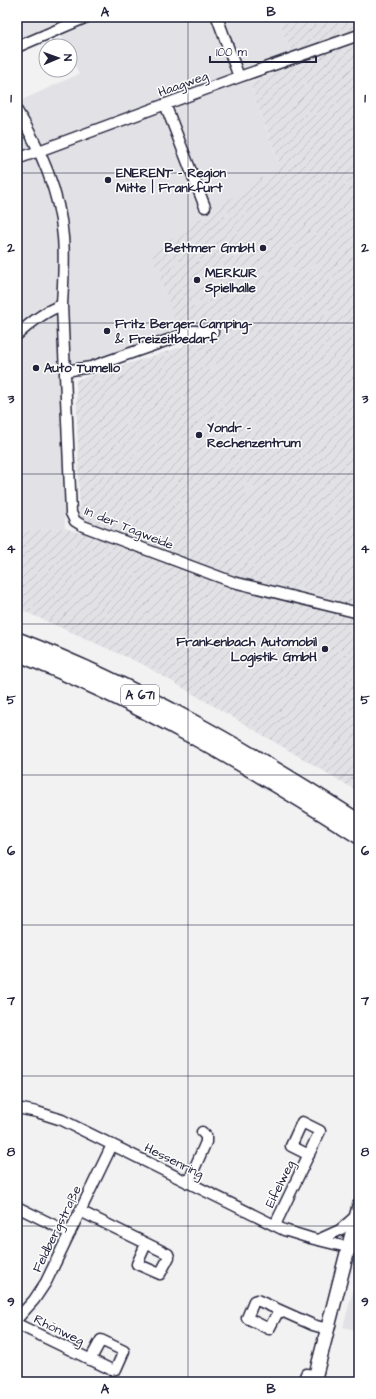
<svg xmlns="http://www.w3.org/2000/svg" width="376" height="1399" font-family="'Architects Daughter',sans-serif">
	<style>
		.built { fill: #e2e2e6 }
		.industrial { fill: url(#industrial-furrows) }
		.forest { fill: url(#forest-crowns); stroke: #7a7a8a }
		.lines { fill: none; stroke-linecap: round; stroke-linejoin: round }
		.minor-casing { stroke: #22223b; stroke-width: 13 }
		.major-casing { stroke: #22223b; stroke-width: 16 }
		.highway-casing { stroke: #22223b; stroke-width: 18 }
		.minor { stroke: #fff; stroke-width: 10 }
		.major { stroke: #fff; stroke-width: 13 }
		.highway { stroke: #fff; stroke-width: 15 }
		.grid { fill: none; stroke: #22223b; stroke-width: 1; stroke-opacity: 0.55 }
		.poi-dot { fill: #22223b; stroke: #fff; stroke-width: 1.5 }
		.labels { text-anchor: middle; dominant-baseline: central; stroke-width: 3; stroke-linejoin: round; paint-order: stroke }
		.shield { fill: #fff; stroke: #646476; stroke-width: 1 }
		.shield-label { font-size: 12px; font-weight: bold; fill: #22223b }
		.street-label { font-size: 13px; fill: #22223b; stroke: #fff }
		.poi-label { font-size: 13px; font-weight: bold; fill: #22223b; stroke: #fff; text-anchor: start }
		.neatline { fill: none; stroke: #22223b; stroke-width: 1.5 }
		.grid-label { font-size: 13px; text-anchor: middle; font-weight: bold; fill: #22223b }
	</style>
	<defs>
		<pattern id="industrial-furrows" width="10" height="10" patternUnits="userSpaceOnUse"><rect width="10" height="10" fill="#e2e2e6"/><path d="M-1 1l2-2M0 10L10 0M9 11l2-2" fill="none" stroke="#c2c2c6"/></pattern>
		<pattern id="forest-crowns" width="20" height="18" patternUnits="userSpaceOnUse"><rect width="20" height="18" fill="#d3d3d8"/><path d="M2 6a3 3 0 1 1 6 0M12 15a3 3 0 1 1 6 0" fill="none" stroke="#b5b5ba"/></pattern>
	</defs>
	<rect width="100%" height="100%" fill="#f2f2f3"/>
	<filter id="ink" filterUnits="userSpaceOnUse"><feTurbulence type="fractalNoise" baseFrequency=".025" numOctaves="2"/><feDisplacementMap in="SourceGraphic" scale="8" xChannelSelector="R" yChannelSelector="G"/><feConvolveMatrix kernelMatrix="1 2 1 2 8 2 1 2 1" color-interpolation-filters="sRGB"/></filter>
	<g filter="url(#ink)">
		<!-- built -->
		<path class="built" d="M17,17h261l12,36 -44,14 3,15 31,85 -128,85 27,78 -84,31 -36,8 6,159 -45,3 -3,-113v-325l5,7 57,-26 -9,-20v-8h-4l-6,-14 -43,21z
			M359,1268v63l-16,-4z"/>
		<!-- industrial -->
		<path class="industrial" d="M278,17h81v11l-69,25z
			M359,42v750l-215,-127 -127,-57v-45l3,-17v-15l45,-3 15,5 -4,-153 108,-34 -33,-94 129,-86 -31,-84z"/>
		<!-- forest -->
		<path class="forest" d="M17,418l3,128 -3,17z"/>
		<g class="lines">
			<defs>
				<path id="minor" d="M217,17l22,60
					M17,47l70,-30
					M165,104l40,103
					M17,111c23,36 43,83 46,126 2,23 0,46 -1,68 -17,6 -32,18 -45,30
					M17,159l222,-82 120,-42
					M62,305l9,208 4,8 8,5 150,56 126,31
					M65,371l26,-4 103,-36 19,1
					M17,1108l20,4 25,8 222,110 26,8 49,12
					M188,1183l18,-41v-6l-4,-4
					M17,1207l53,26
					M80,1211l88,43 1,3 -9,17 -23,-10 9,-20
					M275,1225l45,-94 -18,-9 -11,24 18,9
					M318,1240l22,-10 16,-14
					M279,1310l-10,19 -22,-11 7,-17 3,-1 56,25 14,4
					M17,1319l17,-19 12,-18 66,-137
					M17,1324l95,46 4,-1 8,-18 -23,-11 -11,20
					M303,1382l3,-8 10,1"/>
				<path id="major" d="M314,1382l45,-176"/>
				<path id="highway" d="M17,640c121,46 234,113 342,182
					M17,653c120,47 233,113 342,183"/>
			</defs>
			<!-- minor casing -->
			<use href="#minor" class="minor-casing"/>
			<!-- major casing -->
			<use href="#major" class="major-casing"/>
			<!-- highway casing -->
			<use href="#highway" class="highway-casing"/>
			<!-- minor -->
			<use href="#minor" class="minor"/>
			<!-- major -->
			<use href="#major" class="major"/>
			<!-- highway -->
			<use href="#highway" class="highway"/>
		</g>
	</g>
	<!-- grid -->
	<path class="grid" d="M188,17v1365M17,173h342M17,323h342M17,474h342M17,624h342M17,775h342M17,925h342M17,1076h342M17,1226h342"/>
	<!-- markers -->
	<g class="poi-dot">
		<circle cx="108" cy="180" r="4"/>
		<circle cx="263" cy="248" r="4"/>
		<circle cx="197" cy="280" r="4"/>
		<circle cx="107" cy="331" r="4"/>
		<circle cx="36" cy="368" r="4"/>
		<circle cx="199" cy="435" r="4"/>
		<circle cx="325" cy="649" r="4"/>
	</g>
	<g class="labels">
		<!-- shield labels -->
		<rect class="shield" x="121" y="685" width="38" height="20" rx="3"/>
		<g class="shield-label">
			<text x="140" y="695">A 671</text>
		</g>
		<!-- street labels -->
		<g class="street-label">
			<text transform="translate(183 84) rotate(-20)">Haagweg</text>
			<text transform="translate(129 528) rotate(22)">In der Tagweide</text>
			<text transform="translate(174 1161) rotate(26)">Hessenring</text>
			<text transform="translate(280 1184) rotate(-64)">Eifelweg</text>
			<text transform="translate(57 1229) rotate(-64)">Feldbergstraße</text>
			<text transform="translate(59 1330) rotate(26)">Rhönweg</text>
		</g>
		<!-- poi labels -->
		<g class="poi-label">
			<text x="116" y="173">ENERENT - Region<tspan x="116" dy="15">Mitte | Frankfurt</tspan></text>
			<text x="255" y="248" text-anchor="end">Bettmer GmbH</text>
			<text x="205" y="273">MERKUR<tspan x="205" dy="15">Spielhalle</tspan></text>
			<text x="115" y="324">Fritz Berger Camping-<tspan x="115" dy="15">&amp; Freizeitbedarf</tspan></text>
			<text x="44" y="368">Auto Tumello</text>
			<text x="207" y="428">Yondr -<tspan x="207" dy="15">Rechenzentrum</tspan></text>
			<text x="317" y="642" text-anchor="end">Frankenbach Automobil<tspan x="317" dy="15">Logistik GmbH</tspan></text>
		</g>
	</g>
	<!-- margin -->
	<rect width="376" height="1399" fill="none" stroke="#fff" stroke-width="44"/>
	<!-- north arrow -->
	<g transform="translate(58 58) rotate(88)"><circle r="19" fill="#ffffff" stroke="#a7a7b1"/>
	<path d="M0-3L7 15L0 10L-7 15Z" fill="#22223b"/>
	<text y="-6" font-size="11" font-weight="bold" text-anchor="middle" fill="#22223b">N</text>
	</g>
	<!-- scale -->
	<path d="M210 56v6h106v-6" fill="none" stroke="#22223b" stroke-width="2"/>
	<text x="216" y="56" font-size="12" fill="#22223b" stroke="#ffffff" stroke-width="3" paint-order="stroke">100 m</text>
	<rect x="22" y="22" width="332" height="1355" class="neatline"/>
	<g class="grid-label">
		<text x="105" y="16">A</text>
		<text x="271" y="16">B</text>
		<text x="11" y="102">1</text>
		<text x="365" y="102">1</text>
		<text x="11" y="252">2</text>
		<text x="365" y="252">2</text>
		<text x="11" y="403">3</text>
		<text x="365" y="403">3</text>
		<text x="11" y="553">4</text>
		<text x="365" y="553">4</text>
		<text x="11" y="704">5</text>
		<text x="365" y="704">5</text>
		<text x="11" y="855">6</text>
		<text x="365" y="855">6</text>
		<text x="11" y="1005">7</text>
		<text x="365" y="1005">7</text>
		<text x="11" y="1156">8</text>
		<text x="365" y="1156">8</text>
		<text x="11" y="1306">9</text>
		<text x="365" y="1306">9</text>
		<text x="105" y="1393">A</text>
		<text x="271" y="1393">B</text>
	</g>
</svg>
